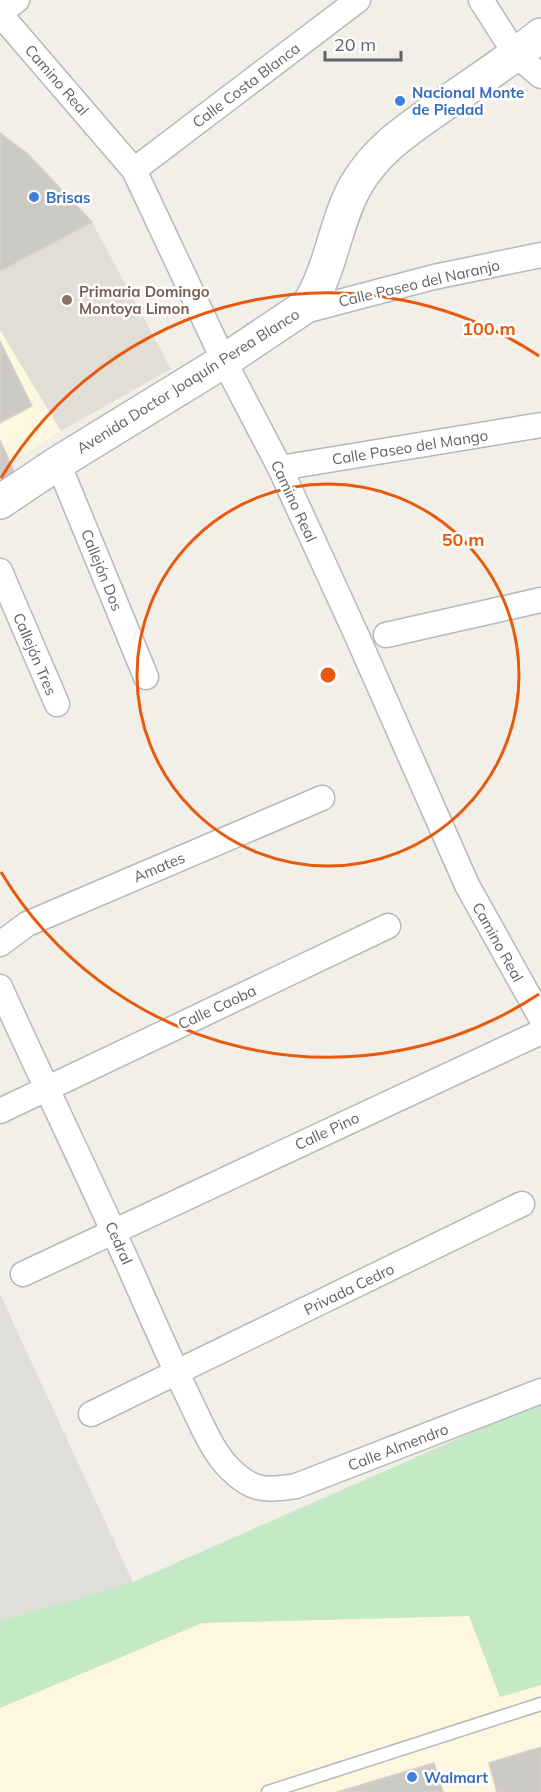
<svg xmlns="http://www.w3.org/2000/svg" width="541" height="1792" font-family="Mulish,sans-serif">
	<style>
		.commercial { fill: #fef7e0 }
		.industrial { fill: #e0deda }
		.education { fill: #e1ded6 }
		.green { fill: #c5e8c5 }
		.building { fill: #cccac5; stroke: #d6d1c6; stroke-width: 1.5 }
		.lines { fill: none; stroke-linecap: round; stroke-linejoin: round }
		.service-casing { stroke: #b5b8bc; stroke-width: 15 }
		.minor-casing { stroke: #b5b8bc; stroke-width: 27 }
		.secondary-casing { stroke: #b6babf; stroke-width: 36 }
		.service { stroke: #fff; stroke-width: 12 }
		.minor { stroke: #fff; stroke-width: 24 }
		.secondary { stroke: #fff; stroke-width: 33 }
		.ring { fill: none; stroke: #e8590c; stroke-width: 3 }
		.shop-dot { fill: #3f7fe0; stroke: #fff; stroke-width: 2 }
		.education-dot { fill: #8d6e63; stroke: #fff; stroke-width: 2 }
		.labels { text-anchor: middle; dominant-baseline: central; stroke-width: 5; stroke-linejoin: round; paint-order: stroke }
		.street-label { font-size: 15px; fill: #5f6368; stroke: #fff }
		.shop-label { font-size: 15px; font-weight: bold; fill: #366cbe; stroke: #fff; text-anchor: start }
		.education-label { font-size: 15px; font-weight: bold; fill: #785e54; stroke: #fff; text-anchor: start }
		.centre { fill: #e8590c; stroke: #fff; stroke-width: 3 }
		.ring-label { font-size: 18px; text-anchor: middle; font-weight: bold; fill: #e8590c; stroke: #fff; stroke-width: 5; stroke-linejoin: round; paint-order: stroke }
	</style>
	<rect width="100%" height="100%" fill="#f1efe8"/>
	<!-- commercial -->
	<path class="commercial" d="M0,330l61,101 -61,38z
		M470,1616l30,81 41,-12v107h-541v-84l202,-85z"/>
	<!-- industrial -->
	<path class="industrial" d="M0,1294l133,288 -133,39z"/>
	<!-- education -->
	<path class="education" d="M92,222l79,147 -110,62 -61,-101v-59z"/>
	<!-- green -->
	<path class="green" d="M541,1402v283l-41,12 -31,-81 -267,7 -202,85v-87l133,-39z"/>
	<!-- building -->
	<path class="building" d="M0,133l28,21 64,68 -92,49z
		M0,341l32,65 -32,17z
		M0,440l18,40 -18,9z
		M541,1747v45h-44l-8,-29z
		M434,1763l9,29h-106z"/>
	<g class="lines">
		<defs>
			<path id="service" d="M268,1792l273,-88"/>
			<path id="minor" d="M481,0l35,55 25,21
				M0,13l17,-13
				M0,14l134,156 90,191 56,107 77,168 110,249 74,133
				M134,170l224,-170
				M297,313l137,-36 107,-22
				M58,463l88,214
				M280,468l261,-43
				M0,571l57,133
				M386,635l155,-35
				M0,944l27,-20 295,-126
				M0,987c45,100 93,197 137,297 18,41 37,83 56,123 11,22 20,45 37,62 22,22 36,22 66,17l245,-95
				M0,1111l388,-185
				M23,1274l518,-242
				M91,1414l431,-210"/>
			<path id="secondary" d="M0,502l58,-39 166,-102 85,-57c23,-37 26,-82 47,-119 22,-38 57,-59 91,-83 32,-22 64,-43 94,-67"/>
		</defs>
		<!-- service casing -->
		<use href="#service" class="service-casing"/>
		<!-- minor casing -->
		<use href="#minor" class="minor-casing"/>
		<!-- secondary casing -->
		<use href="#secondary" class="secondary-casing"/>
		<!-- service -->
		<use href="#service" class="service"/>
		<!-- minor -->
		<use href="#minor" class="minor"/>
		<!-- secondary -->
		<use href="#secondary" class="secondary"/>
	</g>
	<!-- distance rings -->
	<g class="ring">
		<circle cx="328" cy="675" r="191"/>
		<path d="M539 994A382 382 0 0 1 1 872M1 478A382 382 0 0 1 539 356"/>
	</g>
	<!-- markers -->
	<g class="shop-dot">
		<circle cx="400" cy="101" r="6"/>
		<circle cx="34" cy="197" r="6"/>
		<circle cx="412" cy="1777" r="6"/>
	</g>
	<circle class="education-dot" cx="67" cy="300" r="6"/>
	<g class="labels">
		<!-- street labels -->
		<g class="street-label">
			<text transform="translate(57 80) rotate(49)">Camino Real</text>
			<text transform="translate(246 85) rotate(-37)">Calle Costa Blanca</text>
			<text transform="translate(419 283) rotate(-13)">Calle Paseo del Naranjo</text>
			<text transform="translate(188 381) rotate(-32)">Avenida Doctor Joaquín Perea Blanco</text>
			<text transform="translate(410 447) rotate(-9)">Calle Paseo del Mango</text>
			<text transform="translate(294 501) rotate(65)">Camino Real</text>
			<text transform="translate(102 570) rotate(68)">Callejón Dos</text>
			<text transform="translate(35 654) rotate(67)">Callejón Tres</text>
			<text transform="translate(159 867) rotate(-23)">Amates</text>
			<text transform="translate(498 942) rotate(61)">Camino Real</text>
			<text transform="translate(217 1007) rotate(-25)">Calle Caoba</text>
			<text transform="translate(327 1131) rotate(-25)">Calle Pino</text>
			<text transform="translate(119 1243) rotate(66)">Cedral</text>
			<text transform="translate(349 1289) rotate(-26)">Privada Cedro</text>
			<text transform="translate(398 1447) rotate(-21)">Calle Almendro</text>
		</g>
		<!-- shop labels -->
		<g class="shop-label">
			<text x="412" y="92">Nacional Monte<tspan x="412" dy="17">de Piedad</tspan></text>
			<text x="46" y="197">Brisas</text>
			<text x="424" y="1777">Walmart</text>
		</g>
		<!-- education labels -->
		<g class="education-label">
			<text x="79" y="291">Primaria Domingo<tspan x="79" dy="17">Montoya Limon</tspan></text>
		</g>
	</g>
	<circle cx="328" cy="675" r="9" class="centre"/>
	<g class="ring-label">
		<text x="489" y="335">100 m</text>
		<text x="463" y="546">50 m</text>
	</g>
	<!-- scale -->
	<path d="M325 51v9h76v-9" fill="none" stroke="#5f6368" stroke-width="3"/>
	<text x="334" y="51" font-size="18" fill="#5f6368" stroke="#ffffff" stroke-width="4.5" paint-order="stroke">20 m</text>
</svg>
